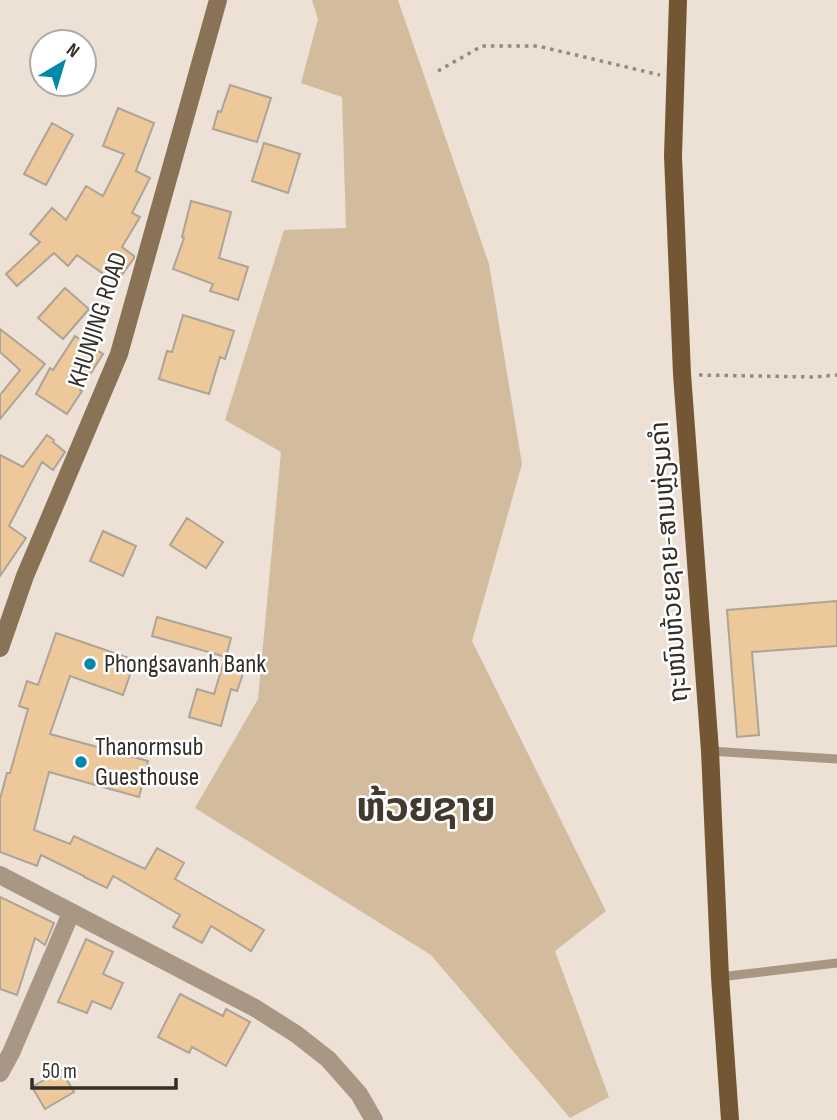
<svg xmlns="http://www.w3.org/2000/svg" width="837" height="1120" font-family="'Sofia Sans Condensed','Noto Sans Lao',sans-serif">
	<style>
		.green { fill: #d3bb9e }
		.building { fill: #edc89a; stroke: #aea397; stroke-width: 2 }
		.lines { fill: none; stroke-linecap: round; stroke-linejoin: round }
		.path { stroke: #938b82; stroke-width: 3.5; stroke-dasharray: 3.5 5; stroke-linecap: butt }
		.service { stroke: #a79784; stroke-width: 9 }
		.minor { stroke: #a79784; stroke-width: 18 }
		.secondary { stroke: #897256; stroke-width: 18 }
		.primary { stroke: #735734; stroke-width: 18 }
		.poi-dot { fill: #0089a9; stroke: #fff; stroke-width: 2.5 }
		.labels { text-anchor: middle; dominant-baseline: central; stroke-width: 5; stroke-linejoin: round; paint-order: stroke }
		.street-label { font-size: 26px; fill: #322e29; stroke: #fff }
		.poi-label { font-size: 26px; fill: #322e29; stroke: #fff; text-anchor: start }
		.town-label { font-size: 40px; font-weight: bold; fill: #42392f; stroke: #fff }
	</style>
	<rect width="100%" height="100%" fill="#ece1d4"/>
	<!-- green -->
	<path class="green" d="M312,0h86l91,264 33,200 -50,177 134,270 -51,40 54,146 -39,21 -139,-163 -236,-147 63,-109 23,-247 -56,-32 59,-190 62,-2 -4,-131 -41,-14 17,-64z"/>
	<!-- building -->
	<path class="building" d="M230,85l41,13 -14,44 -44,-13 5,-18 3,1z
		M118,108l36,15 -18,48 14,7 -18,35 8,4 -18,30 12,9v2l-18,25 -39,-28 -9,11 -14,-13 -37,33 -11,-12 34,-32 -10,-8 22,-26 14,12 20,-34 17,10 21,-42 -21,-8z
		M52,123l21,12 -27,50 -22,-11z
		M264,143l36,11 -12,39 -36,-12z
		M191,201l40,11 -12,46 29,9 -10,33 -28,-9 3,-7 -40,-15 11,-31 -2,-1z
		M65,288l24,21 -26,30 -25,-21z
		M183,315l51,16 -9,28 -5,-2 -11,37 -50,-15 8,-28 5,1z
		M0,329l45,35 -45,55v-24l20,-25 -20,-18z
		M75,336l28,18 -23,36 2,1 -15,23 -31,-20 14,-26 3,2z
		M47,435l7,5 -1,2 12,10 -12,18 -11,-8 -33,64 17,12 -26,38v-121l23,12z
		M187,518l36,24 -17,26 -36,-23z
		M103,531l33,15 -13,30 -33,-15z
		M837,601v45l-85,6 7,83 -22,2 -10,-127z
		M157,617l74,21 -5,19 -74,-21z
		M56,633l79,27 -12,35 -53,-19 -20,58 98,27 -9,36 -90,-25 -15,58 36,14 4,-8 71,33 12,-21 27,15 -9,16 89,51 -13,21 -40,-25 -9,17 -29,-16 7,-12 -67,-39 -6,12 -23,-11v-1l-43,-21 -4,11 -37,-14v-53l7,-26h3l18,-64 -9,-3 8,-25 11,4z
		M224,661l21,7 -8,23 -6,-2 -10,37 -32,-9 8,-28 17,5z
		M0,897l54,26 -9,22 -10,-7 -18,57 -17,-6z
		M86,939l27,13 -10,22 20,9 -12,26 -19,-8 -5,12 -29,-11z
		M180,994l43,22 3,-7 24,13 -24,44 -34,-19 -3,6 -31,-16z
		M61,1070l13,22 -29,17 -13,-22z"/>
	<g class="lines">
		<!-- path -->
		<path class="path" d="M438,71l44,-25h56l122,29
			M699,375l115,2 23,-2"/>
		<!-- service -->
		<path class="service" d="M710,751l127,8
			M720,977l117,-14"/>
		<!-- minor -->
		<path class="minor" d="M0,875l255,133 41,26 32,25 31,35 15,26
			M0,1073l11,-20 60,-140"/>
		<!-- secondary -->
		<path class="secondary" d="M0,648l25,-72 94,-222 99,-354"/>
		<!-- primary -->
		<path class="primary" d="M678,0l-5,156 9,218 28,377 10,226 10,143"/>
	</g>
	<!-- markers -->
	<g class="poi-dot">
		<circle cx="90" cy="664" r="7"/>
		<circle cx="81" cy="762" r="7"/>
	</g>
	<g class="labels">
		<!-- street labels -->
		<g class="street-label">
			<text transform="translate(98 320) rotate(-72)">KHUNJING ROAD</text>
			<text transform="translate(670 562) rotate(-94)">ຖະໜົນຫ້ວຍຊາຍ-ສາມຫຼ່ຽມຄຳ</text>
		</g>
		<!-- poi labels -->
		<g class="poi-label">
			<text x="104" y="664">Phongsavanh Bank</text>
			<text x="95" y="747">Thanormsub<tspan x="95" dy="30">Guesthouse</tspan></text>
		</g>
		<!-- town labels -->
		<g class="town-label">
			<text x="426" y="809">ຫ້ວຍຊາຍ</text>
		</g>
	</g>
	<!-- north arrow -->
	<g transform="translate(63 63) rotate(38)"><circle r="33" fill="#ffffff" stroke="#adaba9" stroke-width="2"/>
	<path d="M0-5L12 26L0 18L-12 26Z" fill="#0089a9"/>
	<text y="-10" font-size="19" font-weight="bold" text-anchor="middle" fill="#322e29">N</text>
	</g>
	<!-- scale -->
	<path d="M32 1078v10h144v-10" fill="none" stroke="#322e29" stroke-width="3.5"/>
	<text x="42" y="1078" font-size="21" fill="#322e29" stroke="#ffffff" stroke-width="5" paint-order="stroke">50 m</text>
</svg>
